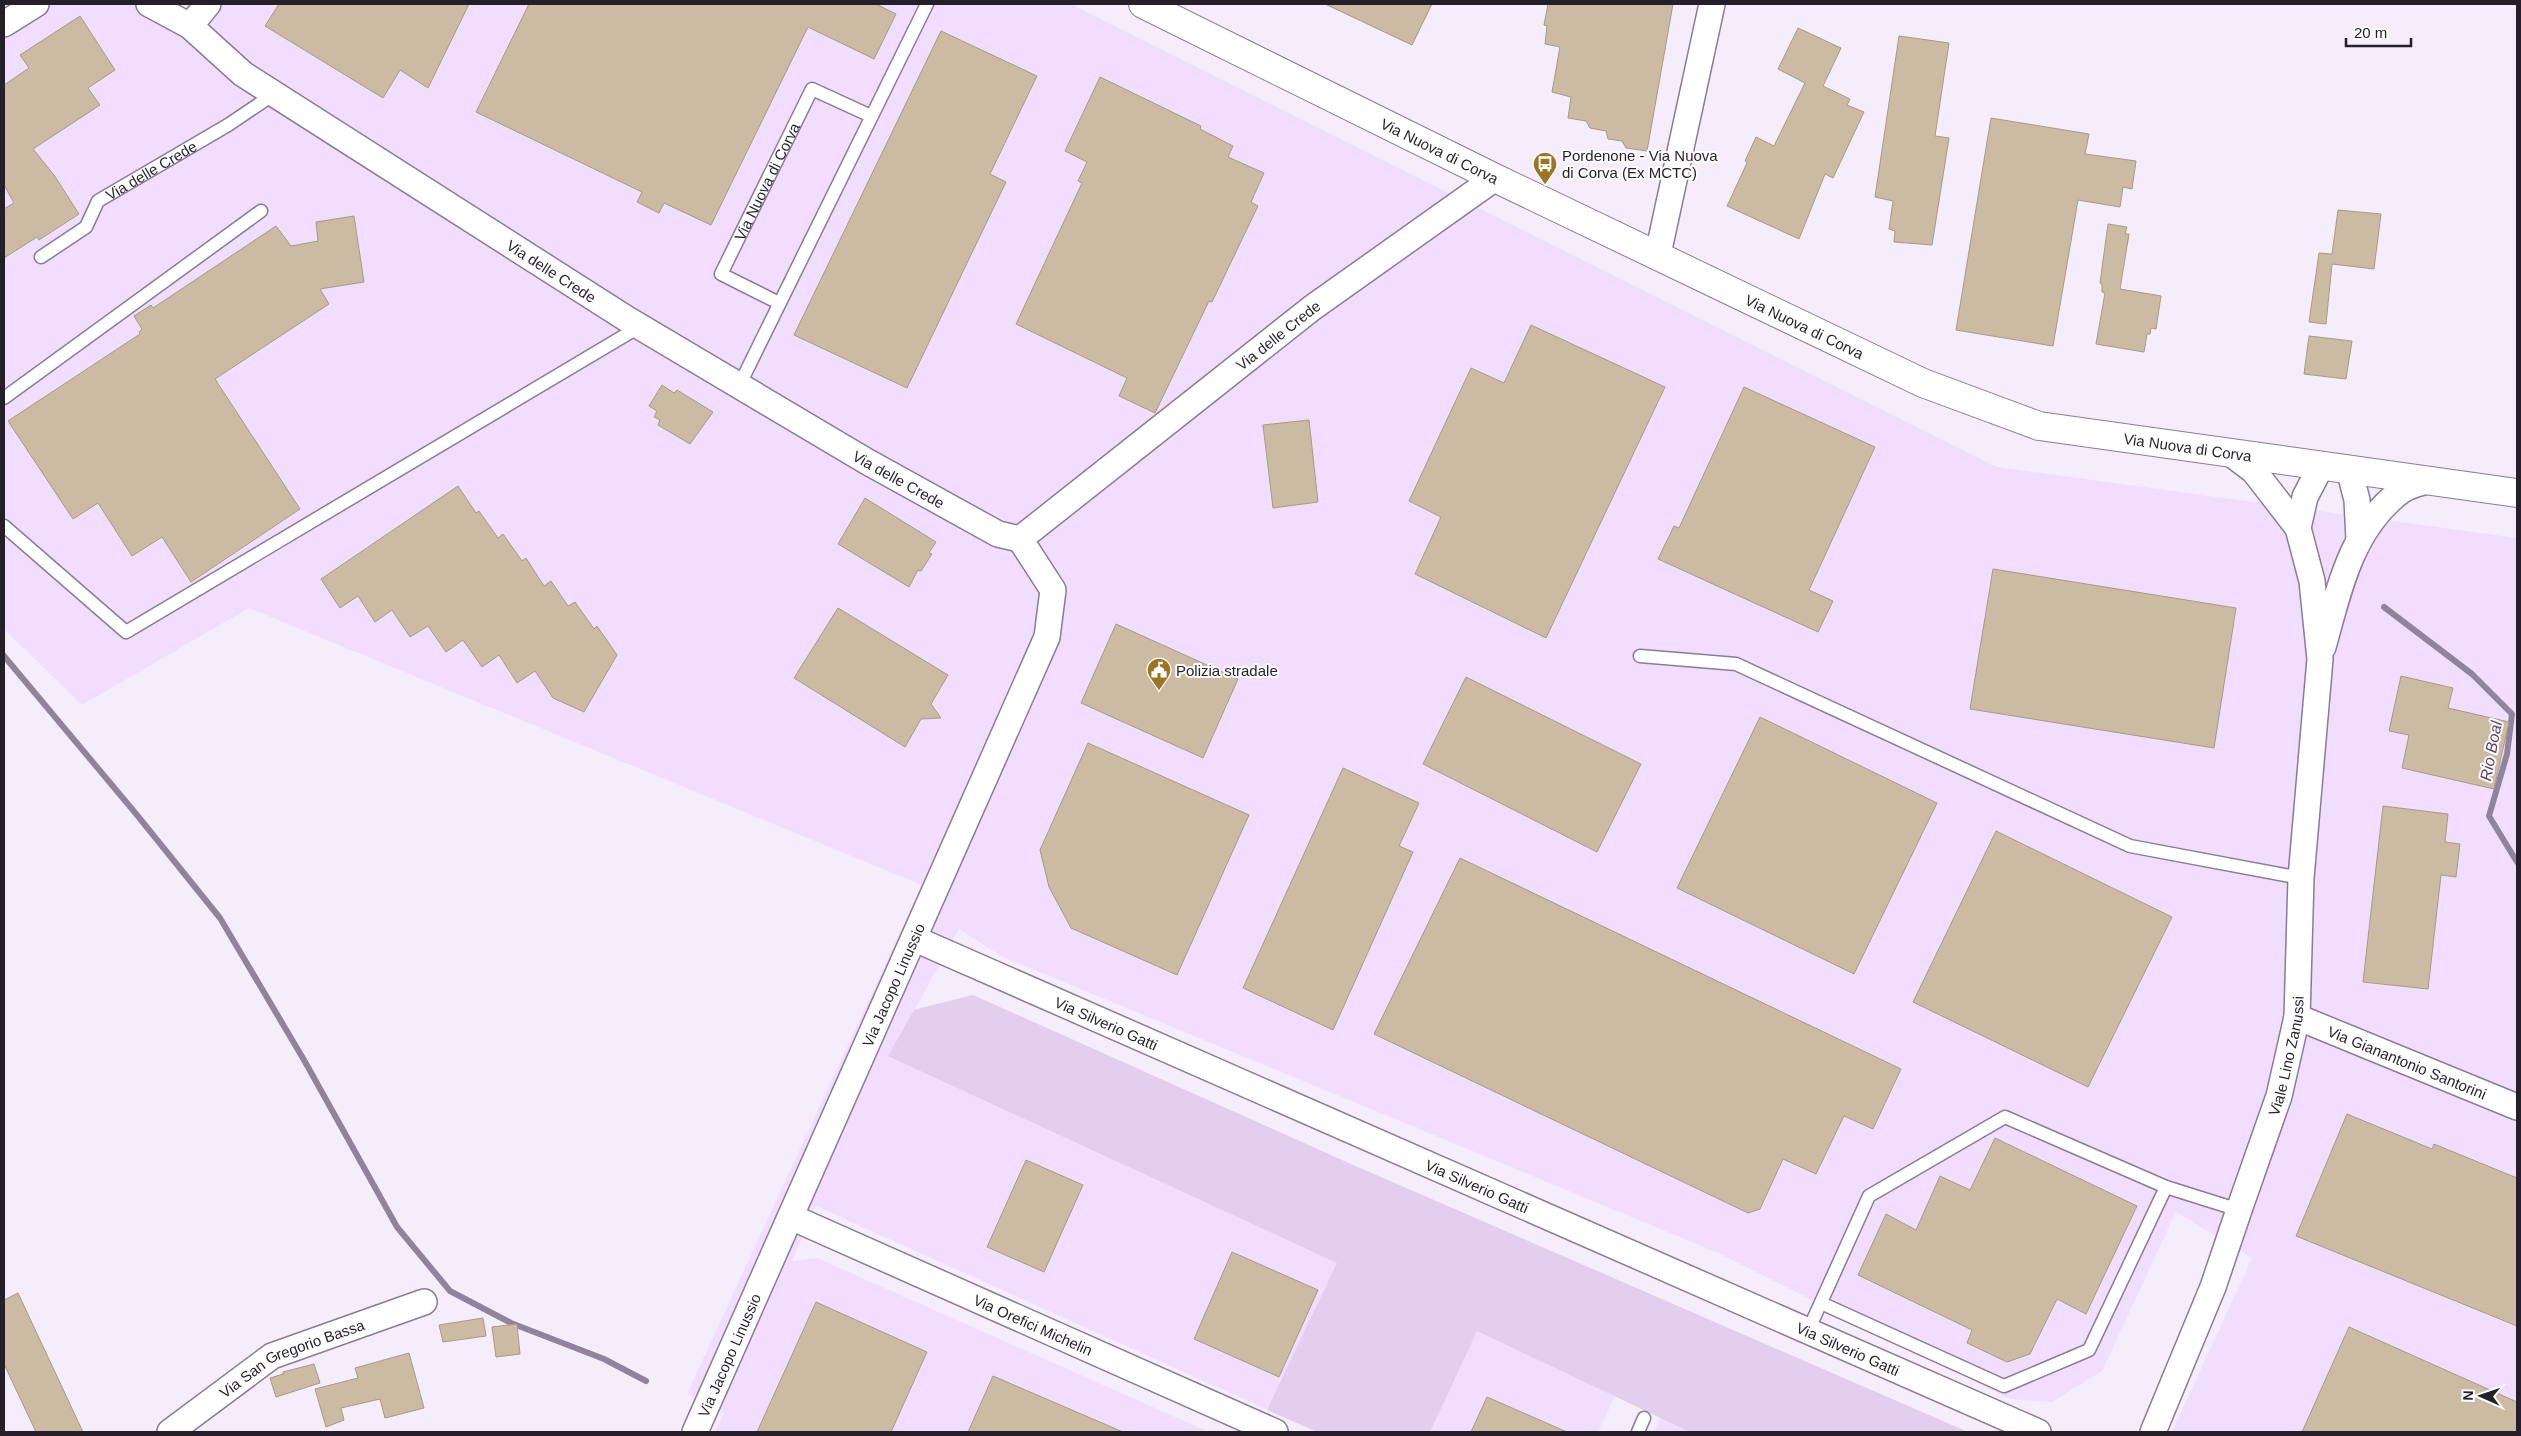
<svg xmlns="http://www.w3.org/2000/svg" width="2521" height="1436" font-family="Arial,sans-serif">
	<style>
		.built { fill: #f1deff }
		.green { fill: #e1cfed }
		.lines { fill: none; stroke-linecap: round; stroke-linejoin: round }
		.stream { stroke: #92839c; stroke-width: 6 }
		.building { fill: #cbbba2; stroke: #a99a82 }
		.service-casing { stroke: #8a7c94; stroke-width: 15 }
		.minor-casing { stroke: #8a7c94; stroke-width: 28 }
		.secondary-casing { stroke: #8a7c94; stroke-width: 30 }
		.service { stroke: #fff; stroke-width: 12 }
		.minor { stroke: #fff; stroke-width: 25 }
		.secondary { stroke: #fff; stroke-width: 28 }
		.labels { text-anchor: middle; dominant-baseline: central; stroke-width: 4; stroke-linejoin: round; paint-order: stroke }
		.street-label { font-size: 15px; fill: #251f29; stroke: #fdfdfd }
		.poi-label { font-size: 15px; fill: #251f29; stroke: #fdfdfd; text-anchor: start }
		.water-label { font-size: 16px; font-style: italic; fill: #5c416c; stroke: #fdfdfd }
	</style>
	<rect width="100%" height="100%" fill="#f5ecfc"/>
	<!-- built -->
	<path class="built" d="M18,4h159l6,3 3,-3h885l926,463 520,71v894h-345l80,-174 -76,-46 -74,159 -50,31 -42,-3 -294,-147 -715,-296 -42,-27 -44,80 58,-14 380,170 615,267h-314l6,-14 -44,-24 -18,38h-281l-501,-226 -24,55 25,-3 392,174h-494l9,-19 -37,-19 235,-509 -673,-277 -167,97 -78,-76v-615z"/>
	<!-- green -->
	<path class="green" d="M973,995l380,170 615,267h-278l-213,-101 -47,101h-113l-50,-22 70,-147 -449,-207 26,-46z"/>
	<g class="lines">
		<!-- stream -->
		<path class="stream" d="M2384,607l88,67 40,40 -5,40 -18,62 28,46
			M4,656l133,159 83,103 84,142 93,167 53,64 61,32 93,36 42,22"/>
	</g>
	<!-- building -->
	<path class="building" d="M279,4h190l-41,84 -28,-18 -17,28 -118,-72z
		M529,4h347l20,10 -22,45 -66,-32 -97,198 -47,-22 -5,10 -22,-11 5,-10 -166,-80z
		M1325,4h107l-20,41z
		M1548,4h125l-26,147 -21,-3 -4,-7 -14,-2 -2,-8 -16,-3 -4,-7 -18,-3 3,-21 -19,-5 8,-45 -15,-3 2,-18 -3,-1z
		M80,16l35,54 -27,18 12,17 -67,44 21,26 25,39 -40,26 -2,-3 -33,21v-49l10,-6 -10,-18v-100l25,-17 -9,-13z
		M1798,28l43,20 -18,38 27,13 -3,6 17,7 -31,66 -8,-4 -26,65 -72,-33 20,-43 -2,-2 11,-24 18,9 31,-63 -27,-14z
		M941,31l96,45 -47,98 16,8 -99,206 -113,-53z
		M1899,36l50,7 -14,93 14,2 -17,107 -38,-3 1,-11 -6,-2 4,-28 -18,-4z
		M1100,77l101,49 -1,3 33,17 -5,11 36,16 -13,29 7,4 -46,96 -3,-1 -54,112 -36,-17 8,-18 -111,-54 66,-141 -4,-2 9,-19 -22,-11z
		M1991,118l98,16 -4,20 51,7 -4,28 -9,-2 -3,20 -42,-7 -25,146 -97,-16z
		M2338,210l43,4 -7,55 -42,-5 -6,60 -17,-2 10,-69 13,1z
		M354,216l10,66 -44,7 9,15 -114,75 85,130 -109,73 -29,-45 -30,19 -34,-53 -25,16 -65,-98 132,-87 -1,-2 3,-3 -8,-13 17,-11 2,3 123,-82 15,20 27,-5 -2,-19z
		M2108,224l19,3 -2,7h4l-9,55 41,7 -5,33 -5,-1 -1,6h-3l-3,18 -48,-8 9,-51 -3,-1v-8l-2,-1z
		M1531,325l134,62 -119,251 -131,-64 26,-57 -32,-16 62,-133 33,15z
		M2309,336l43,5 -6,38 -42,-5z
		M662,385l12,8 3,-3 36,22 -23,32 -32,-19 2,-5 -6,-3 3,-6 -8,-5z
		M1744,387l131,60 -66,143 24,11 -15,31 -160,-73 16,-33 5,2z
		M1309,420l9,82 -45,6 -10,-83z
		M458,486l18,27 3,-2 19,27 5,-4 19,27 4,-3 18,28 7,-5 17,25 7,-4 19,27 3,-3 20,29 -33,57 -31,-14 -18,-27 -18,12 -18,-28 -17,12 -19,-27 -17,12 -18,-26 -18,11 -18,-27 -17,12 -17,-26 -18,12 -19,-29z
		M865,498l71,44 -7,11 3,1 -11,17 -3,-1 -9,17 -71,-43z
		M1993,569l243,39 -22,140 -244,-39z
		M838,608l110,67 -17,29 10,14 -20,1 -16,28 -111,-69z
		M1116,624l122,55 -35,79 -122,-55z
		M2401,676l52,12 -5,20 61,14 -15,67 -92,-21 7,-33 -20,-4z
		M1466,677l175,87 -44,88 -174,-88z
		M1760,717l177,86 -83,171 -177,-86z
		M1088,743l161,72 -72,160 -106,-47 -22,-41 -9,-37z
		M1343,768l76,35 -20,43 14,6 -80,178 -90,-42z
		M2383,806l65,8 -3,28 15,2 -4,33 -15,-2 -13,114 -65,-7z
		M1996,831l176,86 -84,170 -175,-85z
		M1460,858l441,211 -28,60 -29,-13 -28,58 -33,-15 -23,50 -12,4 -374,-179z
		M2347,1114l85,35 2,-5 83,34v148l-221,-90z
		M1995,1138l142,68 -51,108 -29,-15 -27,55 -23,8 -40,-19 5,-13 -114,-55 28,-61 30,16 24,-54 30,14z
		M1026,1160l57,25 -39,87 -57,-25z
		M1232,1252l86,38 -39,87 -85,-38z
		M18,1293l65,139h-47l-32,-68v-64z
		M816,1302l111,50 -36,80h-134z
		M483,1318l3,18 -43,6 -4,-17z
		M517,1324l3,30 -24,3 -4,-30z
		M2349,1327l168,75v30h-215z
		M409,1353l15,55 -39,10 -5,-19 -39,9 3,12 -18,7 -11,-38 43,-11 -3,-10z
		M314,1364l6,19 -44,14 -6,-19 13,-4v-2z
		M993,1376l130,56h-155z
		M1487,1397l80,35h-96z"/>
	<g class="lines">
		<defs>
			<g id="service">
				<path id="s1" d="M41,257l45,-30 12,-26 130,-76 46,-31"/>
				<path id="s2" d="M779,303l-58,-29 91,-185 59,27"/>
				<path d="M739,386l188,-382"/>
				<path d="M4,398l257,-187"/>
				<path d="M4,526l122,106 513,-305"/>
				<path d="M1640,656l96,8 394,182 171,32"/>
				<path d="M1821,1303l183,83 85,-36 77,-163"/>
				<path d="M1808,1331l61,-135 136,-79 161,70 73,23"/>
				<path d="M1638,1432l6,-14"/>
			</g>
			<g id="minor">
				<path id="s3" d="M149,4l41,22 53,48 384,245 239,142 132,73 22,5"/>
				<path d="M4,24l32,-20"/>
				<path d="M190,26l18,-22"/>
				<path d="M1658,254l54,-250"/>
				<path d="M2349,469l8,31 2,39"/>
				<path d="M2298,528l7,-31 16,-31"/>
				<path id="s4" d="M1020,539l292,-231 183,-130"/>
				<path d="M2323,647c16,-57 28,-119 78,-156 8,-6 20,-8 29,-11"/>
				<path id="s5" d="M915,939l1123,493"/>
				<path id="s6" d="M2297,1017l220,90"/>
				<path id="s7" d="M791,1217l484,215"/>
				<path id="s8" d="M170,1432l102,-76 152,-54"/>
				<path id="s9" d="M695,1432l352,-795 6,-47 -33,-51"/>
				<path id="s10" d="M2153,1432l60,-145 26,-77 40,-114 18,-79 4,-139 19,-219 -8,-78 -14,-53 -44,-57 -25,-19"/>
			</g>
			<g id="secondary">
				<path id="s11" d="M1143,4l352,174 428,205 116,43 478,67"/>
			</g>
		</defs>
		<!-- service casing -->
		<use href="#service" class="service-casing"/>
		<!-- minor casing -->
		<use href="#minor" class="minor-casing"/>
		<!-- secondary casing -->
		<use href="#secondary" class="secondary-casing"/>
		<!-- service -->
		<use href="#service" class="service"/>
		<!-- minor -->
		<use href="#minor" class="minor"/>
		<!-- secondary -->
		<use href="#secondary" class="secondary"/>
	</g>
	<!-- icons -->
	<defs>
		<symbol id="bus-pin" viewBox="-11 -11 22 30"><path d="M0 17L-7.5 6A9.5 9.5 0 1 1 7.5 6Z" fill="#9e7423" stroke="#fdfdfd"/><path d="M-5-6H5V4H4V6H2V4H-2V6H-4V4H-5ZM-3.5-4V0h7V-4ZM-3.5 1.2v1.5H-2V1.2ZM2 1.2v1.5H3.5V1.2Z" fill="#fff"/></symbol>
		<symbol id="civic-pin" viewBox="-11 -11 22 30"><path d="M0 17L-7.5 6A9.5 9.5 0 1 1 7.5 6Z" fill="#9e7423" stroke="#fdfdfd"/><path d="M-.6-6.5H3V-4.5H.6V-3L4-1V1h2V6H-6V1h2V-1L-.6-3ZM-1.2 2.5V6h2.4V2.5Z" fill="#fff"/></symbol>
	</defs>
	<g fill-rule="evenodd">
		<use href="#bus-pin" x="1531" y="150" width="28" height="38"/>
		<use href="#civic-pin" x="1145" y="656" width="28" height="38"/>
	</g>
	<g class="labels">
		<!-- street labels -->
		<g class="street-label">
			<text stroke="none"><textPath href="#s11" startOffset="331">Via Nuova di Corva</textPath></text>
			<text stroke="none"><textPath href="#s1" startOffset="144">Via delle Crede</textPath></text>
			<text stroke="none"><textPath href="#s2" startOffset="168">Via Nuova di Corva</textPath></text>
			<text stroke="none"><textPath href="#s3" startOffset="484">Via delle Crede</textPath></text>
			<text stroke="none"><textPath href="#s11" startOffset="736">Via Nuova di Corva</textPath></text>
			<text stroke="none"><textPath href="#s4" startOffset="329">Via delle Crede</textPath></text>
			<text stroke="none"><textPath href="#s11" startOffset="1141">Via Nuova di Corva</textPath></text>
			<text stroke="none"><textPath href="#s3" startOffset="889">Via delle Crede</textPath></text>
			<text stroke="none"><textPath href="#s9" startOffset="489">Via Jacopo Linussio</textPath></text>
			<text stroke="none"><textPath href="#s5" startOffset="209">Via Silverio Gatti</textPath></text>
			<text stroke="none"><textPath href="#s10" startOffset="400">Viale Lino Zanussi</textPath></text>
			<text stroke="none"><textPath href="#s6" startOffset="119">Via Gianantonio Santorini</textPath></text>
			<text stroke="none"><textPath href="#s5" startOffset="614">Via Silverio Gatti</textPath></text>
			<text stroke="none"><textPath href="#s7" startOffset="265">Via Orefici Michelin</textPath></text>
			<text stroke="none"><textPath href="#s5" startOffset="1019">Via Silverio Gatti</textPath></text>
			<text stroke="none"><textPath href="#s9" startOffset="84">Via Jacopo Linussio</textPath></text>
			<text stroke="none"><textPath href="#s8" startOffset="144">Via San Gregorio Bassa</textPath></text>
		</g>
		<!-- poi labels -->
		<g class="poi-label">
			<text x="1562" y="155">Pordenone - Via Nuova<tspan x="1562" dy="17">di Corva (Ex MCTC)</tspan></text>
			<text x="1176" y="670">Polizia stradale</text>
		</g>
		<!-- water labels -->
		<g class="water-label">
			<text transform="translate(2491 751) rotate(-79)">Rio Boal</text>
		</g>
	</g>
	<!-- border -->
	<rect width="2521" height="1436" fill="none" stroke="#251f29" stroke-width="10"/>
	<!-- north arrow -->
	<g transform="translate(2481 1396) rotate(272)" stroke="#fdfdfd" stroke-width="4" paint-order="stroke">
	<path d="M0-4L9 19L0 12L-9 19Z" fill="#251f29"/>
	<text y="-8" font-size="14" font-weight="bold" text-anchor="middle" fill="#251f29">N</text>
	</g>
	<!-- scale -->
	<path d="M2346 38v8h65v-8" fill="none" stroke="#251f29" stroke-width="2.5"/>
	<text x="2354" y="38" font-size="15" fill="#251f29" stroke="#fdfdfd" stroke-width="4" paint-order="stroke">20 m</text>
</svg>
